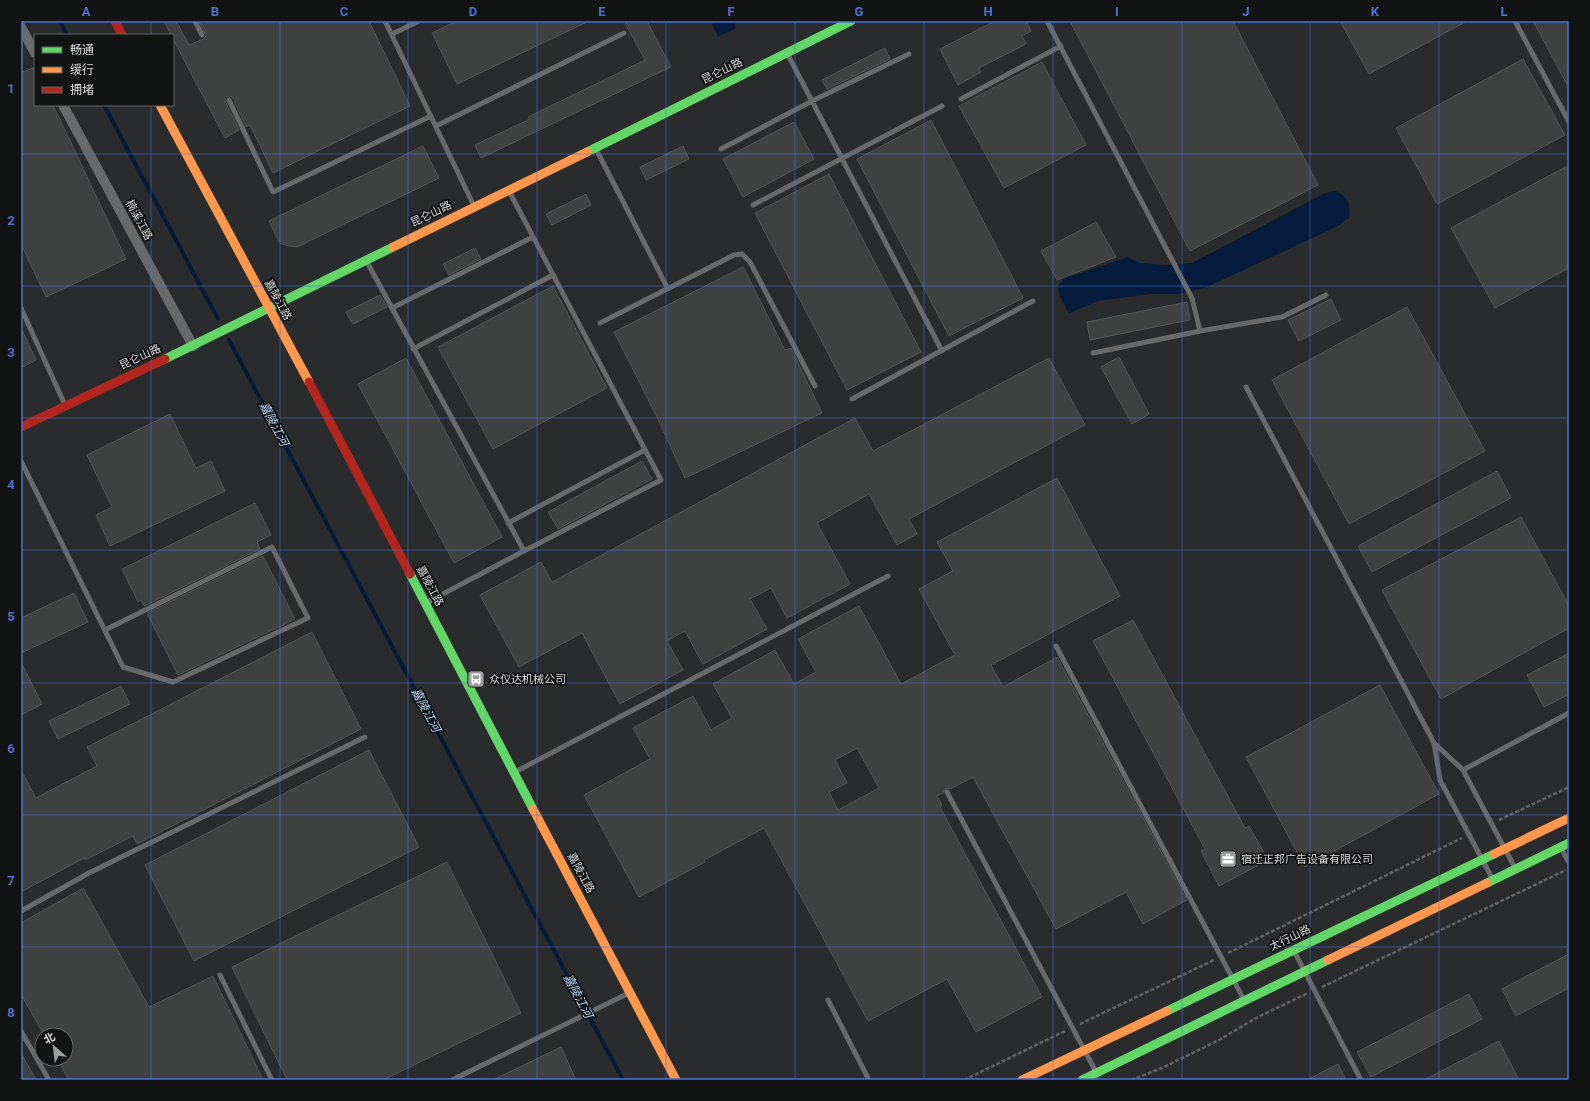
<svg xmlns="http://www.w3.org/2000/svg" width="1590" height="1101" font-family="Roboto,'Noto Sans SC',sans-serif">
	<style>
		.water { fill: #041b3b }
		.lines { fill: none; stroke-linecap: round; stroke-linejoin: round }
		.stream { stroke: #041b3b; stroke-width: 4 }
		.building { fill: #404141; stroke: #545556; fill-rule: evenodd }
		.path { stroke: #636464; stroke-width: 2.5; stroke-dasharray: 4 2; stroke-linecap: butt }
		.lane { stroke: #696969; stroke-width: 5 }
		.street { stroke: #696969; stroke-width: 10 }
		.fast { stroke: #63d668; stroke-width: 9 }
		.slow { stroke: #ff974d; stroke-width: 9 }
		.jam { stroke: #b3261e; stroke-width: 9 }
		.grid { fill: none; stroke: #4c71d9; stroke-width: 1; stroke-opacity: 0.55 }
		.labels { text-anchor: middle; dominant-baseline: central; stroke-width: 3.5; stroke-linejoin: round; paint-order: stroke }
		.street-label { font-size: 11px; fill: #d9dbdc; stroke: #121414 }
		.poi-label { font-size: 11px; fill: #d9dbdc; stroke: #121414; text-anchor: start }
		.water-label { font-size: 12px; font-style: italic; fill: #b7d5fd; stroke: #121414 }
		.neatline { fill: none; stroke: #4c71d9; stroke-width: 1.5 }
		.grid-label { font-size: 13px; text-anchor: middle; font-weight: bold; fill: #4c71d9 }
	</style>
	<rect width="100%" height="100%" fill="#292b2c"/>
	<!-- water -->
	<path class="water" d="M718,21h15l3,7 -18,9 -6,-13z
		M1336,191c12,7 15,12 13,27l-13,9 -129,60 -29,7h-28l-52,7 -29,12 -10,-18 -1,-10 8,-7 62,-21 12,6 25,2 27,-2 133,-70z"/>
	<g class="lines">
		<!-- stream -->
		<path class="stream" d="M60,21l7,14
			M104,105l114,214
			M229,340l394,740"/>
	</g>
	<!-- building -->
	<path class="building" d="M164,21h12l13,24 14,-6 3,-3 -7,-15h170l41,85 -137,67 -23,-48 -4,2 -13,-29 -3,-2 -4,1 -1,4 14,29 -14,8 -52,-99v-4h-2z
		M457,21h132l-132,63 -25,-51z
		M624,21h23l24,46 -190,91 -6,-13 55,-26 -2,-2 117,-57z
		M995,21h31l5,10 -9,5 4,8 -47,24 2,4 -23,13 -18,-36z
		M1070,21h163l85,164 -128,66z
		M1340,21h127l-98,53z
		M1533,21h36v67z
		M885,48l5,11 -63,30 -5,-9z
		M1523,59l42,76 -128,69 -41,-76z
		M1042,62l44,83 -82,43 -45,-82z
		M35,67v38h18l73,154 -80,38 -25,-53v-171z
		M931,120l92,178 -74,38 -92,-177z
		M794,122l20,37 -71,38 -20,-38z
		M423,146l16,32 -142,69 -8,-1 -9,-3 -11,-22z
		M683,146l6,13 -43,21 -6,-13z
		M1569,165v103l-74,40 -44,-80z
		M829,174l92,178 -74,38 -92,-177z
		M586,194l5,11 -39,20 -6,-11z
		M1096,222l20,35 -59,23 -16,-29z
		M475,248l6,11 -32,16 -6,-11z
		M743,267l42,83 6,-2 31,65 -137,65 -30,-65 -41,-81z
		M553,286l54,102 -114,61 -55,-102z
		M380,295l7,12 -34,17 -7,-12z
		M1331,299l10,21 -42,21 -11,-21z
		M1187,302l3,18 -100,20 -3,-18z
		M1407,307l78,144 -136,73 -77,-144z
		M21,328l15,32 -15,8z
		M1119,357l30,57 -17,10 -31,-57z
		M406,358l96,179 -48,26 -96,-179z
		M1049,358l36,67 -176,94 8,15 -20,11 -28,-51 -52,29 33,61 -63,34 -16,-30 -21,11 17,30 -64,35 -18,-33 -18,10 16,29 -63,34 -38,-71 -63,34 -39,-72 61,-33 11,20 303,-164 18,33z
		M170,414l26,54 15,-7 14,30 -115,55 -14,-31 16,-8 -25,-52z
		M642,461l10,18 -94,50 -10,-17z
		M1497,471l14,27 -139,74 -14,-26z
		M1057,478l63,118 -129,69 12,22 54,-30 130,243 -44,24 -17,-32 -70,37 -83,-152 -23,12h-5l-2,4 -6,3 5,9 -2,2 102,190 -66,35 -29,-53 -79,42 -104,-193 -60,32 1,2 -66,35 -55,-102 66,-36 -17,-31 60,-32 18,34 21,-12 -19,-34 62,-34 19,34 22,-12 -18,-33 61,-33 42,78 54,-29 -36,-66 34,-18 -16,-29zM857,748l22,40 -41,22 -9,-18 18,-9 -12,-23z
		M255,503l16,32 -14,7 3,7 -116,57 -3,-6 -3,2 -16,-33z
		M1521,517l48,89v22l-128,71 -59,-109z
		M263,556l32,63 -117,56 -31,-62z
		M74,593l14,29 -67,31v-35z
		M1133,620l112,208 4,-2 19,34 -49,26 -18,-35 4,-2 -112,-208z
		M312,632l49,97 -224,115 -4,-8 -48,24 -1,-2 -63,34v-122l15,28 61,-32 -10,-19z
		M1569,653v41l-25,13 -17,-32z
		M21,662l21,42 -21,11z
		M1380,685l59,109 -134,73 -59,-110z
		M121,686l9,18 -72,35 -9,-18z
		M369,750l50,97 -225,114 -49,-96z
		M447,862l74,151 -138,67h-96l-55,-113z
		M83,888l66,119 64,-31 50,104h-194l-12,-21h9v-24h-22l-23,-41v-71z
		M1569,954v34l-53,28 -14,-27z
		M1469,994l13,25 -111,58 -14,-25z
		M1499,1041l20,39h-95z
		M561,1047l15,33h-83z
		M21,1053l15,27h-15z
		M1338,1064l8,16h-39z"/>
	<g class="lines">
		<!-- path -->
		<path class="path" d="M1499,820l70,-33
			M1228,953l234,-115
			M1322,987l244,-117
			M1080,1024l134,-64
			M964,1080l101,-49
			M1131,1080l31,-12 57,-28 37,-22 52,-25"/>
		<!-- lane -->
		<path class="lane" d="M195,21l7,14
			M385,21l89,185
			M1047,21l145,277 8,33 -107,22
			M1515,21l54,101
			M392,34l27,-13
			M787,53l155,298
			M961,99l100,-53
			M229,100l44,92 158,-76
			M436,126l188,-93
			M596,149l72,140
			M721,149l91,-48 97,-47
			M753,205l189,-99
			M367,262l157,289 137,-71 -152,-289
			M21,308l44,97
			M392,308l141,-71
			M600,323l134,-68 8,-1 8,8 65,124
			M1200,331l82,-14 44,-22
			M413,349l140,-74
			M1246,387l188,356
			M852,399l181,-98
			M21,461l102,206 50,15 135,-64 -36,-71 -167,83
			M508,523l137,-73
			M426,603l98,-52
			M1056,646l188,354
			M1463,770l106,-57
			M515,772l373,-196
			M947,792l149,280
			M1561,848l8,15
			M1492,878l-52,-98 -6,-37 29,27 52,98
			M21,911l68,-38 276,-136
			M1294,951l67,129
			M220,975l52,105
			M828,1000l41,80
			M21,1031l28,49
			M452,1080l177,-87"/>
		<!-- street -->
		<path class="street" d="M21,27l14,26
			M63,105l130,241"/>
		<!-- fast -->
		<path class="fast" d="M587,152l264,-131
			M165,359l228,-112
			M410,574l123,235
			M1487,883l82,-40
			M1167,1011l327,-157
			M1082,1080l246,-120"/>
		<!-- slow -->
		<path class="slow" d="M160,105l149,277
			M393,247l194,-95
			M533,809l143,271
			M1494,854l75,-36
			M1328,960l159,-77
			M1022,1080l145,-69"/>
		<!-- jam -->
		<path class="jam" d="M115,21l7,14
			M309,382l101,192
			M21,427l144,-68"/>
	</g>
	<!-- grid -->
	<path class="grid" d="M151,21v14M280,21v1059M408,21v1059M537,21v1059M666,21v1059M795,21v1059M924,21v1059M1053,21v1059M1182,21v1059M1310,21v1059M1439,21v1059M151,105v975M21,154h1548M21,286h1548M21,418h1548M21,550h1548M21,683h1548M21,815h1548M21,947h1548"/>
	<!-- icons -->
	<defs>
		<symbol id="bus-square" viewBox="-11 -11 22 22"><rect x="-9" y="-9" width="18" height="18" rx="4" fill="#9b9d9e" stroke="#121414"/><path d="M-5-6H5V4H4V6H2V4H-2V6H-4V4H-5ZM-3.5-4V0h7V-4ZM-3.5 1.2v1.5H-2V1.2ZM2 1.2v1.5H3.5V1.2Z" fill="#fff"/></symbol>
		<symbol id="office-square" viewBox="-11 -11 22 22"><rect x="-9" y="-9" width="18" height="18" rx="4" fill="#9b9d9e" stroke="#121414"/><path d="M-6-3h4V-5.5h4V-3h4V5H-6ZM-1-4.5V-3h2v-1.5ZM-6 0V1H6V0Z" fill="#fff"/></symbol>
	</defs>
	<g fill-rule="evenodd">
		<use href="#bus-square" x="466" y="669" width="20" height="20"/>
		<use href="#office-square" x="1218" y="849" width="20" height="20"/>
	</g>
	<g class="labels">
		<!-- street labels -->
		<g class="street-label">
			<text transform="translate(722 71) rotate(-26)">昆仑山路</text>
			<text transform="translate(431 214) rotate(-26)">昆仑山路</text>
			<text transform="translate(139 220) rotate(62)">楠溪江路</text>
			<text transform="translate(278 300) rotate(62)">嘉陵江路</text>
			<text transform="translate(140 357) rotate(-25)">昆仑山路</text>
			<text transform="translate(430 586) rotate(62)">嘉陵江路</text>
			<text transform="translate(581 873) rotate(62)">嘉陵江路</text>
			<text transform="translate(1290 938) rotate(-26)">太行山路</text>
		</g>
		<!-- poi labels -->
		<g class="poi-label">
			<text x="489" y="679">众仪达机械公司</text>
			<text x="1241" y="859">宿迁正邦广告设备有限公司</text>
		</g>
		<!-- water labels -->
		<g class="water-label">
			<text transform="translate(274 424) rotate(62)">嘉陵江河</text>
			<text transform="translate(426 710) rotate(62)">嘉陵江河</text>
			<text transform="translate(578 996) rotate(62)">嘉陵江河</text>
		</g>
	</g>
	<!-- border -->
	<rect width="1590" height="1101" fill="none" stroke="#121414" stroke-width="44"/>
	<!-- legend -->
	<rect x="34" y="34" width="140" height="72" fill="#121414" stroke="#626464"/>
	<rect x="42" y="47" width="20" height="6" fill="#63d668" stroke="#626464"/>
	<text x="70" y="54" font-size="12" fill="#d9dbdc">畅通</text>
	<rect x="42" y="67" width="20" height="6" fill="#ff974d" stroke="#626464"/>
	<text x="70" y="74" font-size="12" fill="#d9dbdc">缓行</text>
	<rect x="42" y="87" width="20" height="6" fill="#b3261e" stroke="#626464"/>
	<text x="70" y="94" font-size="12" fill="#d9dbdc">拥堵</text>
	<!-- north arrow -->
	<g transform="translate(54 1047) rotate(332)"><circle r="19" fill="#121414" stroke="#626464"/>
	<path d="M0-3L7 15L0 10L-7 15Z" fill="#9b9d9e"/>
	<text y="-6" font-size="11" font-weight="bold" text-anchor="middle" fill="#d9dbdc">北</text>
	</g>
	<rect x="22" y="22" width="1546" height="1057" class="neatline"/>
	<g class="grid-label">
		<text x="86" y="16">A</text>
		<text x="215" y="16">B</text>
		<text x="344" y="16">C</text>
		<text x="473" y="16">D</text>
		<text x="602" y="16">E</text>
		<text x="731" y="16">F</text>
		<text x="859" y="16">G</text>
		<text x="988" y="16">H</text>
		<text x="1117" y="16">I</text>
		<text x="1246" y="16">J</text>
		<text x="1375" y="16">K</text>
		<text x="1504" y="16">L</text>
		<text x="11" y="93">1</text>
		<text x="11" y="225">2</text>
		<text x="11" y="357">3</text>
		<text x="11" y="489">4</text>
		<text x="11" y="621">5</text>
		<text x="11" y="753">6</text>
		<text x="11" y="885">7</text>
		<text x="11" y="1017">8</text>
	</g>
</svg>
